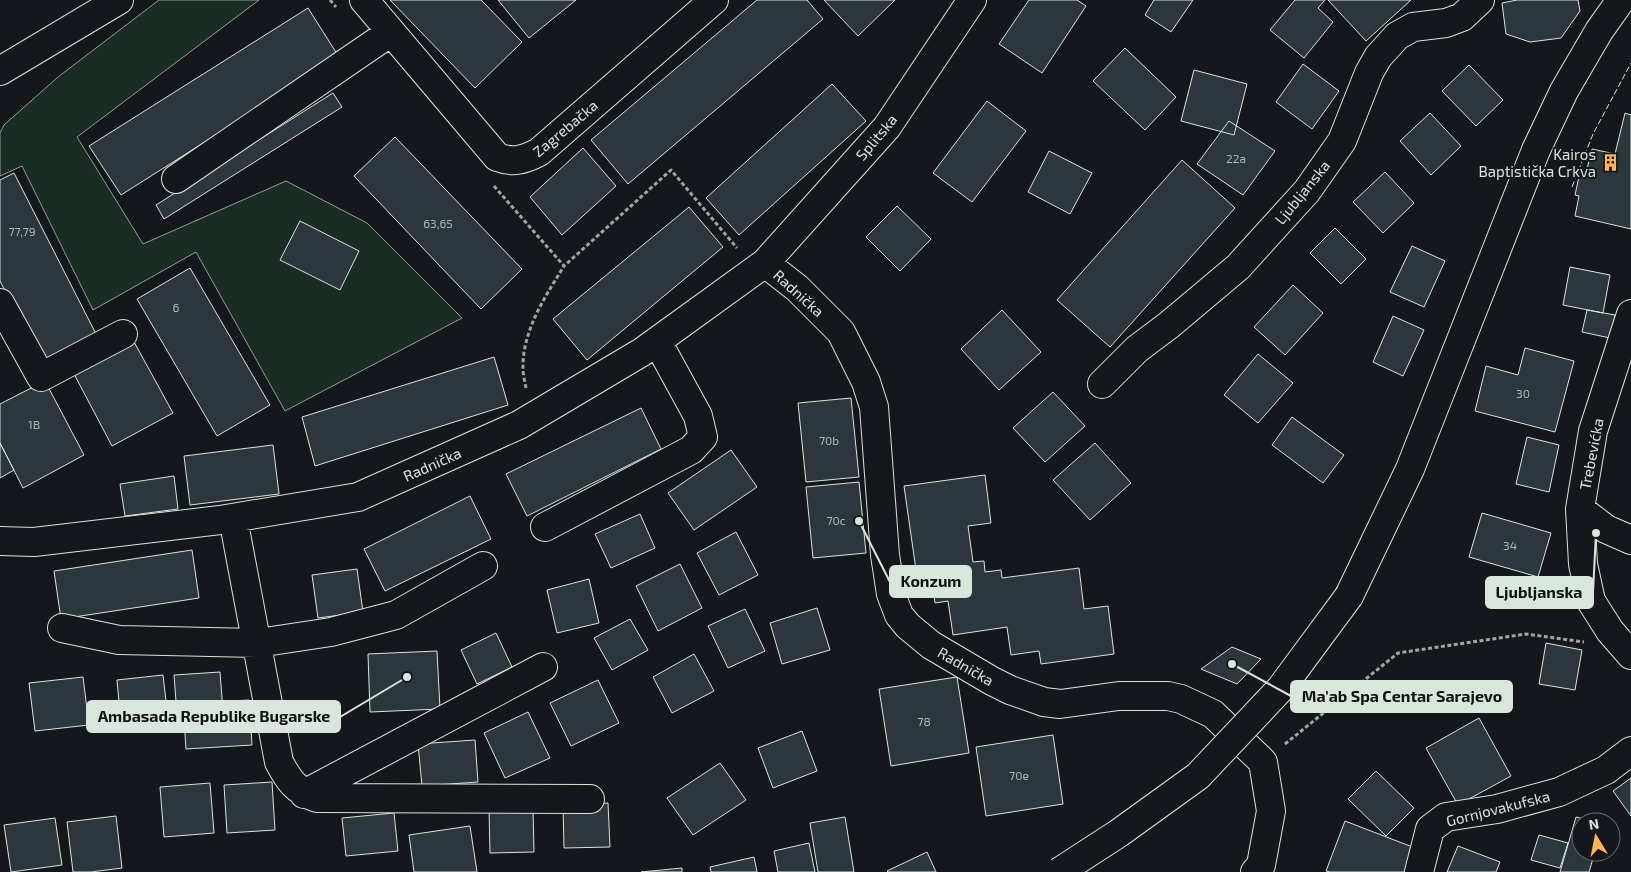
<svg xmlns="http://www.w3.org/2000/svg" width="1631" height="872" font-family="'Exo 2',sans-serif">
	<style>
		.green { fill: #1a2d24; stroke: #939e99 }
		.building { fill: #2c363c; stroke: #d8e6dc }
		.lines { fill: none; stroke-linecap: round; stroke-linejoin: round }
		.minor-casing { stroke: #d8e6dc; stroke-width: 30 }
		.major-casing { stroke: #d8e6dc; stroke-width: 30 }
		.path { stroke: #9da8a2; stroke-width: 3; stroke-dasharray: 4 2.5; stroke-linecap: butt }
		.minor { stroke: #14181c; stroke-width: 28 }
		.major { stroke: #14181c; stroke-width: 28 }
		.major-bridge-casing { stroke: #d8e6dc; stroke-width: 30; stroke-linecap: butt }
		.major-bridge { stroke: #14181c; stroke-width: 28 }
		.fence { stroke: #d8e6dc; stroke-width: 1; stroke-dasharray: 6 2.5; stroke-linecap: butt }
		.labels { text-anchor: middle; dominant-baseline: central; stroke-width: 4; stroke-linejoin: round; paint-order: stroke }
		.number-label { font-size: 12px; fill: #adbab4 }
		.street-label { font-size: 15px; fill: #d8e6dc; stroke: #14181c }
		.poi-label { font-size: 15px; fill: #d8e6dc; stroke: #14181c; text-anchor: end }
		.leader { fill: none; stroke: #d8e6dc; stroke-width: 2 }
		.callout-dot { fill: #d8e6dc; stroke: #14181c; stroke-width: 2 }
		.callout { fill: #d8e6dc; stroke: #d8e6dc; stroke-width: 2 }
		.callout-label { font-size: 16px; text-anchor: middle; font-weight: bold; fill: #111 }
	</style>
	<rect width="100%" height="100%" fill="#14181c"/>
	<!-- green -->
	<path class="green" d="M159,0h100l-182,137 66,107 143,-63 81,42 95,95 -177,93 -89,-159 -103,58 -71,-144 -22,10v-43l4,-8 54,-48z"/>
	<!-- building -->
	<path class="building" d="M390,0h91l41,42 -47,46z
		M498,0h78l-47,38z
		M757,0h50l16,19 -195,165 -37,-44z
		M824,0h71l-37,36z
		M1029,0h48l9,6 -44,67 -43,-29z
		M1154,0h39l-22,32 -26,-17z
		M1295,0h30l-7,8 15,14 -29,36 -34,-28z
		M1328,0h83l-45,41z
		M1517,0h61l2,11 -19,27 -31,4 -24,-8 -4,-31z
		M308,8l31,49 -218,138 -32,-49z
		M1125,48l51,49 -31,33 -52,-49z
		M1303,64l36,27 -27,38 -36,-27z
		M1469,65l34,35 -27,26 -34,-35z
		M1194,70l53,14 -13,51 -53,-14z
		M832,84l34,37 -127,114 -33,-37z
		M333,93l9,14 -178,112 -8,-14z
		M987,101l39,30 -54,71 -39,-29z
		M1430,113l31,33 -30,29 -31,-34z
		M1625,113l6,2v114l-56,-13 4,-20 -4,-1 5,-23 6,1 6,-24 23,5z
		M1229,121l46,30 -32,44 -46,-31z
		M395,137l127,132 -41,40 -127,-133z
		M583,148l33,38 -54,49 -32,-38z
		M1049,151l43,22 -22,41 -42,-22z
		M1182,160l53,48 -125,139 -53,-47z
		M1385,172l29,31 -31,30 -30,-31z
		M14,173l82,161 -55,28 -41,-81v-101z
		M897,206l34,33 -31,32 -34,-34z
		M689,207l34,40 -136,113 -34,-41z
		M300,221l59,30 -19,39 -60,-30z
		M1335,228l31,31 -25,25 -31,-31z
		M1412,246l33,15 -21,46 -34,-15z
		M1570,267l40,8 -7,38 -40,-8z
		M190,268l80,137 -53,31 -80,-137z
		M1293,285l30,28 -38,42 -31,-28z
		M1002,310l39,42 -42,38 -38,-41z
		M1587,310l28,5 -5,23 -28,-6z
		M1393,316l31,14 -21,46 -30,-14z
		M133,340l40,73 -61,33 -39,-74z
		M1525,348l49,13 -19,71 -80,-21 11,-45 32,9z
		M1258,354l35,29 -35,40 -34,-28z
		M494,357l14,48 -193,61 -13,-49z
		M45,381l39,74 -61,33 -23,-45v-39z
		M1053,392l32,34 -40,36 -32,-34z
		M851,398l8,79 -53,5 -8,-79z
		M641,408l20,41 -134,67 -21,-42z
		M1292,417l52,38 -21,28 -51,-38z
		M1527,437l32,8 -10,47 -33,-8z
		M0,443l14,27 -14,8z
		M1095,443l36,40 -41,37 -37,-40z
		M273,445l6,49 -89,11 -6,-49z
		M731,450l26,37 -63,43 -26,-37z
		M985,475l6,48 -23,3 5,36 11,-1 1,11 16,-2 1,8 77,-10 5,41 24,-3 6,48 -73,10 -2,-13 -28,4 -4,-28 -54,8 -5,-34 -13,2 -4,-28 -14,2 -13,-91z
		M174,476l4,33 -53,7 -5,-32z
		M859,482l7,71 -53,5 -7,-71z
		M470,496l21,43 -106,52 -21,-42z
		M1482,513l69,20 -13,44 -69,-20z
		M640,514l15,34 -44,20 -16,-34z
		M736,532l22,43 -39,20 -22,-42z
		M192,550l7,48 -138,21 -7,-48z
		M680,564l22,44 -44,23 -22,-45z
		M357,569l6,43 -45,6 -6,-43z
		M589,579l10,44 -42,10 -10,-43z
		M817,608l13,42 -48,14 -12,-41z
		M745,609l20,42 -37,17 -20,-42z
		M630,619l18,31 -36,20 -18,-32z
		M496,633l16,34 -35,17 -16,-34z
		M1546,643l36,7 -7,40 -36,-6z
		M1232,647l29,12 -24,25 -36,-15z
		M437,651l3,58 -70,3 -2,-58z
		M694,654l20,37 -42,22 -19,-36z
		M220,672l4,52 -46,4 -4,-53z
		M163,675l5,43 -47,6 -4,-44z
		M83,677l6,48 -54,6 -6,-48z
		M957,677l12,76 -78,13 -12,-77z
		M598,680l21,43 -48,23 -21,-43z
		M249,700l3,45 -66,4 -3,-45z
		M528,712l22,46 -45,20 -21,-45z
		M1479,718l32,58 -53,29 -32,-57z
		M802,731l15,40 -44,17 -15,-40z
		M1053,735l10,69 -77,12 -10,-69z
		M475,740l3,42 -56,4 -4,-42z
		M720,763l26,37 -53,35 -26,-37z
		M1376,771l38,37 -28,28 -38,-37z
		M1631,778v38l-18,-25z
		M272,782l3,48 -48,3 -3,-48z
		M210,783l4,50 -50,4 -4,-50z
		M608,803l2,44 -46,1 -1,-43z
		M489,809h44l1,43 -44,1z
		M394,813l4,38 -52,5 -4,-38z
		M116,816l6,52 -31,4h-18l-6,-50z
		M845,817l9,55h-36l-8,-49z
		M1576,817l19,5h-14v30h14l-6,20h-29z
		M55,818l7,47 -51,7 -7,-47z
		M1345,821l70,27 -9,24h-76l-4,-1z
		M470,826l7,46h-63l-5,-37z
		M1539,835l29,8 -8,25 -29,-8z
		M809,843l6,29h-37l-4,-21z
		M1458,846l42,16 -4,10h-49z
		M927,852l9,20h-48l-1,-1z
		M754,857l3,15h-46l-1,-5z
		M682,868v4h-41z"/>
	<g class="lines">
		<defs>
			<path id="minor" d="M364,0l133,157c16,6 27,3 42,-5l175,-152
				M176,179l215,-147
				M765,263l32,25 44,44 25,50 8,25 11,148 6,39 8,21 9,11 23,19 61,36 18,9 34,12 16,2 59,-8h49l13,3 32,15 50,48 8,49 -10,54 -6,7
				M0,303l41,74 82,-43
				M1631,314l-38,117 -13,78 3,55 8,37 19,30 21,24
				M1102,384l35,-35 32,-24 69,-58 69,-76 35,-50 27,-68 9,-16 19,-21 16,-9 33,-4 16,-6 18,-17
				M1580,509l26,20 25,11
				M233,518l46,244c10,19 17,29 38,36l273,1
				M545,527l146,-77 12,-13 -5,-21 -41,-75
				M0,541l34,1 186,-22 138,-23 161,-72 123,-73 123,-89 122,-136 85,-127
				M62,628l57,12 139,3 73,-11 65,-17 87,-49
				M304,794l239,-127
				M1419,872l11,-43 16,-12 51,-8 62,-17 47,-22 25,-19"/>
			<path id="major" d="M0,71l119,-71
				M1349,596l61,-127 126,-319 28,-59 35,-60 22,-31"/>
		</defs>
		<!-- minor casing -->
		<use href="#minor" class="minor-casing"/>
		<!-- major casing -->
		<use href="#major" class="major-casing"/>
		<!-- path -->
		<path class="path" d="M330,0l6,7
			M494,186l70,80 107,-96 66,78
			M526,388c-1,-6 -3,-13 -3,-19 -1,-38 22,-72 41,-103
			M1285,744l113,-91 128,-19 58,8"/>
		<!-- minor -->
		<use href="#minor" class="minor"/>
		<!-- major -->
		<use href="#major" class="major"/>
		<defs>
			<path id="major-bridge" d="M1059,872l60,-39 79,-57 83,-88 68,-92"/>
		</defs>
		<!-- major-bridge casing -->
		<use href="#major-bridge" class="major-bridge-casing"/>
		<!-- major-bridge -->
		<use href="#major-bridge" class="major-bridge"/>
		<!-- fence -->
		<path class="fence" d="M1572,187l21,-53 38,-71"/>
	</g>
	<!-- icons -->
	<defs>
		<symbol id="building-bare" viewBox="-9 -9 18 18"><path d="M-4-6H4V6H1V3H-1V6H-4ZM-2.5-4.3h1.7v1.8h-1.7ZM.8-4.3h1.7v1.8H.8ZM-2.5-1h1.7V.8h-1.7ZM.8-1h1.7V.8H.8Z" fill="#ffb74d" stroke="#14181c" stroke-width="2.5" paint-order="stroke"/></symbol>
	</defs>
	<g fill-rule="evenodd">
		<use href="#building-bare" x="1598" y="150" width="25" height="25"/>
	</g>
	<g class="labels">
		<!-- number labels -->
		<g class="number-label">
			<text x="1236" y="158">22a</text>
			<text x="438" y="223">63,65</text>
			<text x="22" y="231">77,79</text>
			<text x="176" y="307">6</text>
			<text x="1523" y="393">30</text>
			<text x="34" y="424">1B</text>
			<text x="829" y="440">70b</text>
			<text x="836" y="520">70c</text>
			<text x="1510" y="545">34</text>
			<text x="924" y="721">78</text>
			<text x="1019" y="775">70e</text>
		</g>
		<!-- street labels -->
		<g class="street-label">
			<text transform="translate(565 128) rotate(-40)">Zagrebačka</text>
			<text transform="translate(876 137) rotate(-50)">Splitska</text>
			<text transform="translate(1302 192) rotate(-51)">Ljubljanska</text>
			<text transform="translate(799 293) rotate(42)">Radnička</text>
			<text transform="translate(1591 454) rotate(-79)">Trebevićka</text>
			<text transform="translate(432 464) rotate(-24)">Radnička</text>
			<text transform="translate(966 666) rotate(30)">Radnička</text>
			<text transform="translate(1498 808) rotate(-14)">Gornjovakufska</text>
		</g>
		<!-- poi labels -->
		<g class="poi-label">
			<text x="1596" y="154">Kairos<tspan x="1596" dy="17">Baptistička Crkva</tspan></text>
		</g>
	</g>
	<!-- callouts -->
	<path class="leader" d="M859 521L890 582M1596 533L1593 592M1232 664L1291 696M407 677L340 717"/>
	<g class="callout-dot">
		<circle cx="859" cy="521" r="5"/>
		<circle cx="1596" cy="533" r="5"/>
		<circle cx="1232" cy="664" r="5"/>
		<circle cx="407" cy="677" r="5"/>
	</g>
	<g class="callout">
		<rect x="890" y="566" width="81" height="31" rx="5"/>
		<rect x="1486" y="577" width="107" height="31" rx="5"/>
		<rect x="1291" y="681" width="221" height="31" rx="5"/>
		<rect x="87" y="701" width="253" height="31" rx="5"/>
	</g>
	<g class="callout-label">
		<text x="931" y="587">Konzum</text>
		<text x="1539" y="598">Ljubljanska</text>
		<text x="1402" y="702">Ma'ab Spa Centar Sarajevo</text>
		<text x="214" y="722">Ambasada Republike Bugarske</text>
	</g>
	<!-- north arrow -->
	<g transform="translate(1596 837) rotate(350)"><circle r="24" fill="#14181c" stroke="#626a69"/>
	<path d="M0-4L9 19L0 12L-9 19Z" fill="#ffb74d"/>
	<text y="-8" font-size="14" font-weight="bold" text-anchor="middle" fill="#d8e6dc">N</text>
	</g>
</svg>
